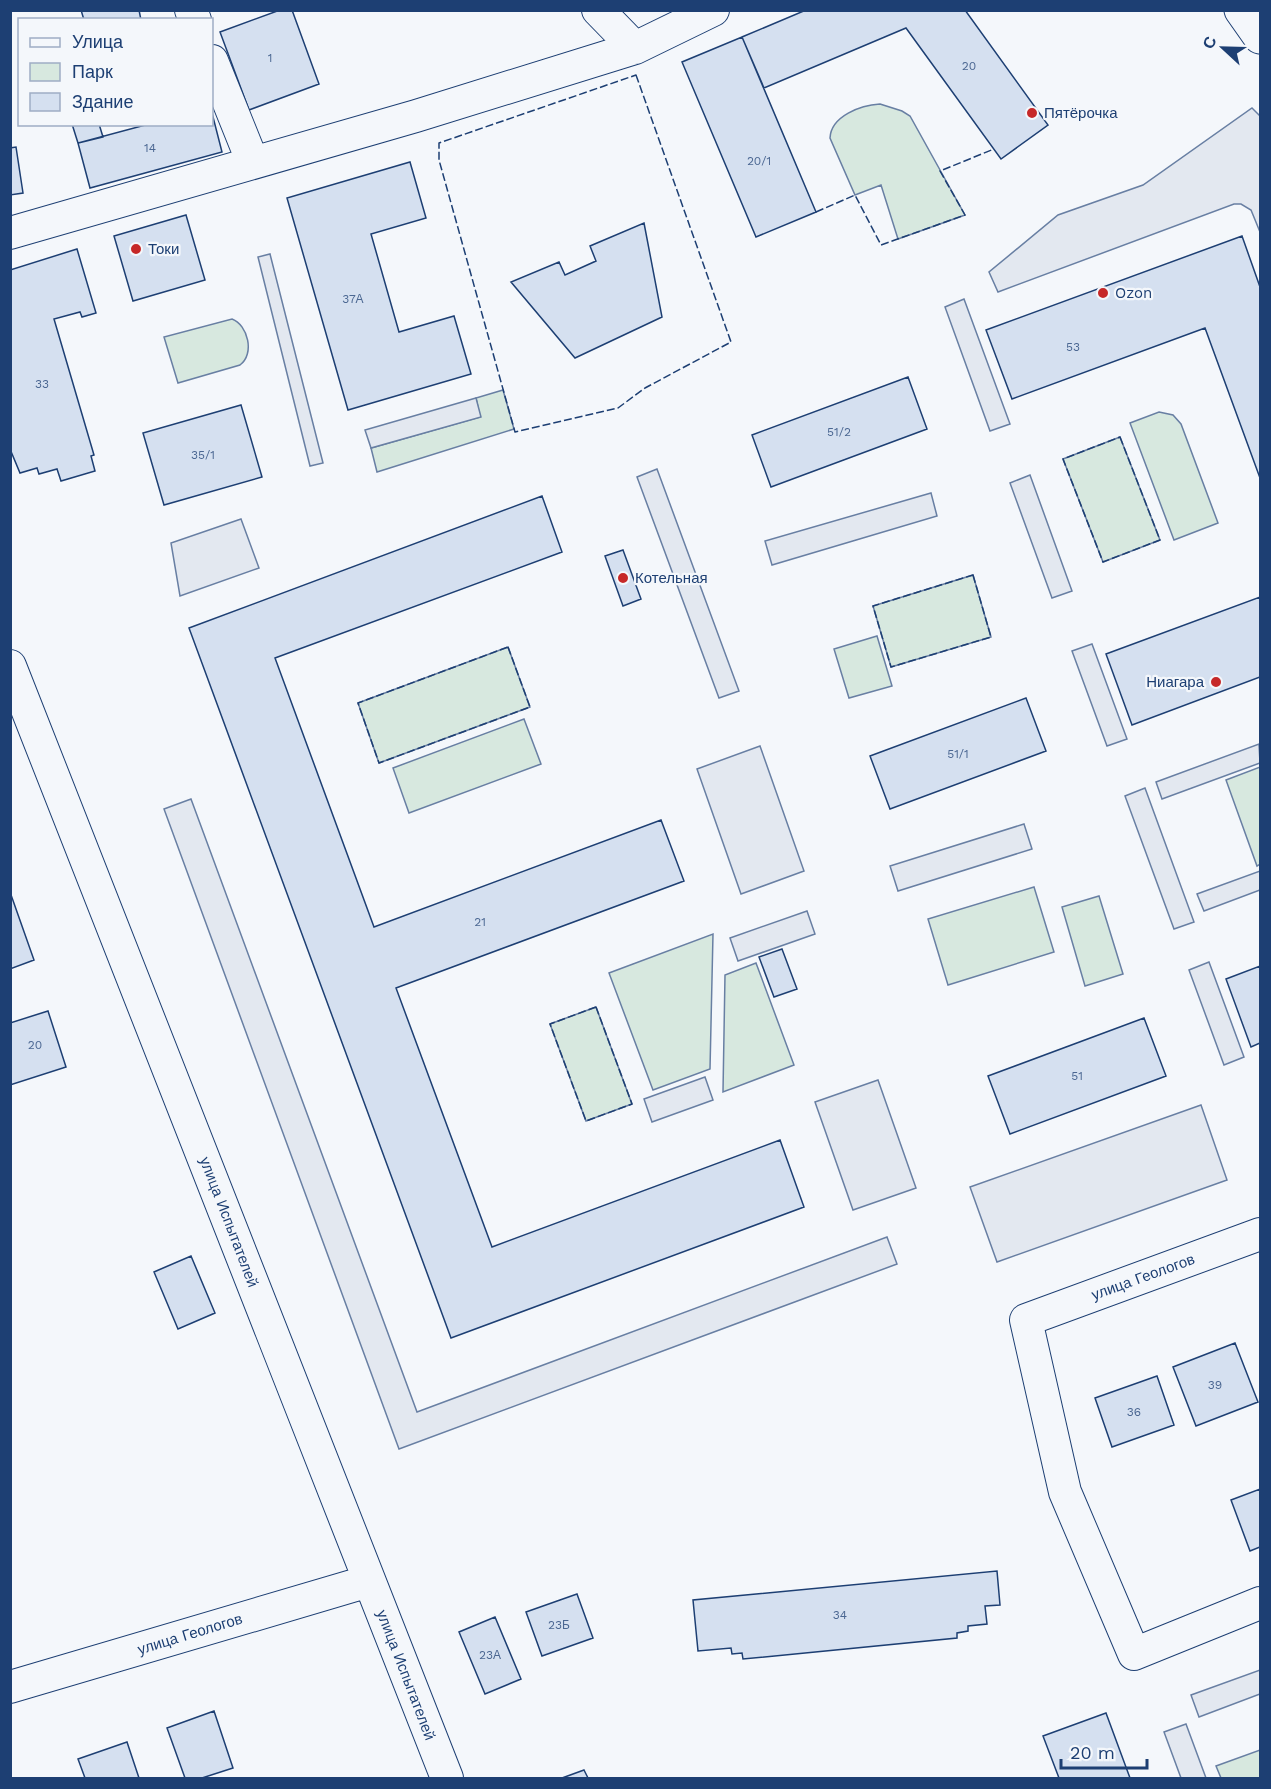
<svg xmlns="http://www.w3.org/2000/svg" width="1271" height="1789" font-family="'Work Sans',sans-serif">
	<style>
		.green { fill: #d7e8df; stroke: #687fa3; stroke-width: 1.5 }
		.parking { fill: #e3e8f0; stroke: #687fa3; stroke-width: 1.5 }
		.building { fill: #d5e0f0; stroke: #1d3f73; stroke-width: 1.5 }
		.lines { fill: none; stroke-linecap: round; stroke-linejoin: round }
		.minor-casing { stroke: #1d3f73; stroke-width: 34 }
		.major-casing { stroke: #1d3f73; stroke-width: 35 }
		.minor { stroke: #f4f7fb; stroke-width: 32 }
		.major { stroke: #f4f7fb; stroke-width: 33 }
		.fence { stroke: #1d3f73; stroke-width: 1.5; stroke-dasharray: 8 3; stroke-linecap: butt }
		.poi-dot { fill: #c62828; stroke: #f4f7fb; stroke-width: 2 }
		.labels { text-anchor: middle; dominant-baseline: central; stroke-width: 4.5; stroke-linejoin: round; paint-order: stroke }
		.number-label { font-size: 12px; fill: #4b6792 }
		.poi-label { font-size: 15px; fill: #1d3f73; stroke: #f4f7fb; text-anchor: start }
		.street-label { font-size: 15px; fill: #1d3f73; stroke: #f4f7fb }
	</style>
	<rect width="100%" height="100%" fill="#f4f7fb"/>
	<!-- green -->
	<path class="green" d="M880,104l22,7 8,5 55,99 -67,24 -17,-54 -26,10 -25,-57c1,-22 31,-33 50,-34z
		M232,319c16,6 23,35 8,46l-62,18 -14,-46z
		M503,390l11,39 -137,43 -6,-24 109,-31 -4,-19z
		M1159,412l14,3 8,9 37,99 -44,17 -44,-117z
		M1120,437l40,103 -57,22 -40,-103z
		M973,575l18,62 -100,30 -18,-61z
		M877,636l15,50 -43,12 -15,-49z
		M508,647l22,60 -151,56 -21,-60z
		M524,719l17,45 -132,49 -16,-45z
		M1260,767v97l-3,2 -31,-86z
		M1034,887l20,65 -106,33 -20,-66z
		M1099,896l24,78 -38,12 -23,-79z
		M713,934l-3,135 -57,21 -44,-117z
		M756,963l38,102 -71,27 2,-117z
		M596,1007l36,97 -46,17 -36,-97z
		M1260,1750v28h-39l-5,-12z"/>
	<!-- parking -->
	<path class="parking" d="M1252,108l8,8v116l-9,-22 -10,-6h-7l-236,88 -9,-20 69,-57 85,-30z
		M270,254l53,209 -13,3 -52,-209z
		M964,299l46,125 -20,7 -45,-124z
		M476,398l5,19 -110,31 -6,-18z
		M657,469l82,222 -20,7 -82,-221z
		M1030,475l42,116 -20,7 -42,-115z
		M931,493l6,23 -165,49 -7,-24z
		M241,519l18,49 -79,28 -9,-53z
		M1092,644l35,95 -20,7 -35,-95z
		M1259,744l1,19 -98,36 -6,-17z
		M760,746l44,125 -63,23 -44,-125z
		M1145,788l49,134 -20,7 -49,-133z
		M191,799l226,613 470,-175 10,27 -498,185 -235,-640z
		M1024,824l8,25 -134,42 -8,-25z
		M1260,871v19l-56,21 -7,-17z
		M807,911l8,23 -77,27 -8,-23z
		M1209,962l35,95 -20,8 -35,-95z
		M705,1077l8,23 -61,22 -8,-23z
		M878,1080l38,108 -63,22 -38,-108z
		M1201,1105l26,75 -230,82 -27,-75z
		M1260,1670v24l-61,23 -8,-22z
		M1186,1724l20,54h-25l-17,-46z"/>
	<!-- building -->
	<path class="building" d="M81,10h58l2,10h-57z
		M280,10h12l27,74 -70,26 -29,-78z
		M806,10h159l83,115 -47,34 -95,-131 -142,60 -22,-51z
		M742,37l74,175 -60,25 -74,-175z
		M212,113l10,39 -132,36 -12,-45 71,-19h63z
		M72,124h27l4,13 -25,6z
		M16,147l7,46 -13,2v-47z
		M410,162l16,56 -55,16 28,98 55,-16 17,58 -123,36 -61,-212z
		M186,215l19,65 -72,21 -19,-65z
		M644,223l18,94 -87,41 -64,-76 48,-20 6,13 31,-14 -6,-15z
		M1242,236l18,51v191l-55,-150 -193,71 -26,-69z
		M77,249l19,64 -14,4 -2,-5 -26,7 40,136 -3,1 4,15 -34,10 -4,-12 -18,5 -2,-6 -17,5 -10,-24v-179z
		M908,377l19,52 -156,58 -19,-52z
		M241,405l21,72 -98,28 -21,-72z
		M542,496l20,56 -287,106 99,269 287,-107 23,61 -288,107 96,259 288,-107 24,67 -353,131 -262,-710z
		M623,550l18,49 -18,7 -18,-50z
		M1260,597v80l-128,48 -26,-71z
		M1026,698l20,53 -156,58 -20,-53z
		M10,892l24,68 -24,9z
		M782,949l15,40 -23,8 -15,-40z
		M1260,966v77l-9,4 -25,-68z
		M48,1011l18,56 -56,18v-62z
		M1144,1018l22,58 -156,58 -22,-58z
		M191,1256l24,57 -37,16 -24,-57z
		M1235,1343l23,59 -62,24 -23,-59z
		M1157,1376l17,49 -62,22 -17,-49z
		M1260,1489v58l-10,4 -19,-51z
		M997,1571l3,34 -15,1 2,18 -19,2v5l-11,2v5l-214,21 -1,-6 -10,1 -1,-6 -33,3 -5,-51z
		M577,1594l16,44 -51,18 -16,-44z
		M495,1617l26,62 -36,15 -26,-62z
		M214,1711l19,57 -31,10h-17l-18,-50z
		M1106,1713l24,65h-71l-16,-42z
		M127,1742l12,36h-54l-7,-19z
		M584,1770l4,8h-26z"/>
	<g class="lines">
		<defs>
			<path id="minor" d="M191,10l4,10
				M598,10l37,38
				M212,61l41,102
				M10,233l406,-117 219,-68 78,-38
				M10,666l437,1112
				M1260,1234l-234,86 39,172 69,162 126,-51
				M10,1687l359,-106"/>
			<path id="major" d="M1241,10l19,27"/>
		</defs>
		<!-- minor casing -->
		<use href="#minor" class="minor-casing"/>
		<!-- major casing -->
		<use href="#major" class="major-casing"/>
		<!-- minor -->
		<use href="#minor" class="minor"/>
		<!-- major -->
		<use href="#major" class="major"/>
		<!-- fence -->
		<path class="fence" d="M636,75l95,267 -86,46 -27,20 -103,24 -76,-272v-17z
			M816,212l39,-17 26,50 84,-30 -25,-44 54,-22
			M1120,437l40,103 -57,22 -40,-103z
			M973,575l18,62 -100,30 -18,-61z
			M508,647l22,60 -151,56 -21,-60z
			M596,1007l36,97 -46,17 -36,-97z"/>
	</g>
	<!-- markers -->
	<g class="poi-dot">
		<circle cx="1032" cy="113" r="6"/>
		<circle cx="136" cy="249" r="6"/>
		<circle cx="1103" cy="293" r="6"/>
		<circle cx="623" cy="578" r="6"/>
		<circle cx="1216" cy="682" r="6"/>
	</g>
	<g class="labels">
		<!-- number labels -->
		<g class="number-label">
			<text x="270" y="58">1</text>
			<text x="969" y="66">20</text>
			<text x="150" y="148">14</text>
			<text x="759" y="161">20/1</text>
			<text x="353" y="299">37А</text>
			<text x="1073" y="347">53</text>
			<text x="42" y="384">33</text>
			<text x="839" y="432">51/2</text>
			<text x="203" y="455">35/1</text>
			<text x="958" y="754">51/1</text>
			<text x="480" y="922">21</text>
			<text x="35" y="1045">20</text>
			<text x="1077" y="1076">51</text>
			<text x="1215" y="1385">39</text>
			<text x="1134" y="1412">36</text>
			<text x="840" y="1615">34</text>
			<text x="559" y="1625">23Б</text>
			<text x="490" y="1655">23А</text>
		</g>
		<!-- poi labels -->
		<g class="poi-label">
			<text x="1044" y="113">Пятёрочка</text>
			<text x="148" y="249">Токи</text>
			<text x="1115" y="293">Ozon</text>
			<text x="635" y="578">Котельная</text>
			<text x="1204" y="682" text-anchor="end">Ниагара</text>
		</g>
		<!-- street labels -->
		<g class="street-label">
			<text transform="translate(229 1222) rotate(69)">улица Испытателей</text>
			<text transform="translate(1143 1277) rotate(-20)">улица Геологов</text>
			<text transform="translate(190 1634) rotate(-17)">улица Геологов</text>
			<text transform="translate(406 1675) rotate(69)">улица Испытателей</text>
		</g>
	</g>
	<!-- border -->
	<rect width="1271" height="1789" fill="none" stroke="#1d3f73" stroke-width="24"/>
	<!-- legend -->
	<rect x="18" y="18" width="195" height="108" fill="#f4f7fb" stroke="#9eadc5" stroke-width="1.5"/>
	<rect x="30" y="38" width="30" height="9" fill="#f4f7fb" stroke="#9eadc5" stroke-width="1.5"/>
	<text x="72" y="48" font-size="18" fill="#1d3f73">Улица</text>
	<rect x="30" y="63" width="30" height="18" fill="#d7e8df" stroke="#9eadc5" stroke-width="1.5"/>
	<text x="72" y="78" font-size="18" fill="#1d3f73">Парк</text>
	<rect x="30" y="93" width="30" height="18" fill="#d5e0f0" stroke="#9eadc5" stroke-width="1.5"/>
	<text x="72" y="108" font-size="18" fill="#1d3f73">Здание</text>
	<!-- north arrow -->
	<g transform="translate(1223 48) rotate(292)" stroke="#f4f7fb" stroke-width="4.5" paint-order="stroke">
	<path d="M0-4.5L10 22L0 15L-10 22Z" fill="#1d3f73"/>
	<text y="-9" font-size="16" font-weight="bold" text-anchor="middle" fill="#1d3f73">С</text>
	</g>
	<!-- scale -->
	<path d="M1061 1759v9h86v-9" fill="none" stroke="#1d3f73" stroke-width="3"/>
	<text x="1070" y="1759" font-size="18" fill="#1d3f73" stroke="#f4f7fb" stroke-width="4.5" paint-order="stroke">20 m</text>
</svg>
